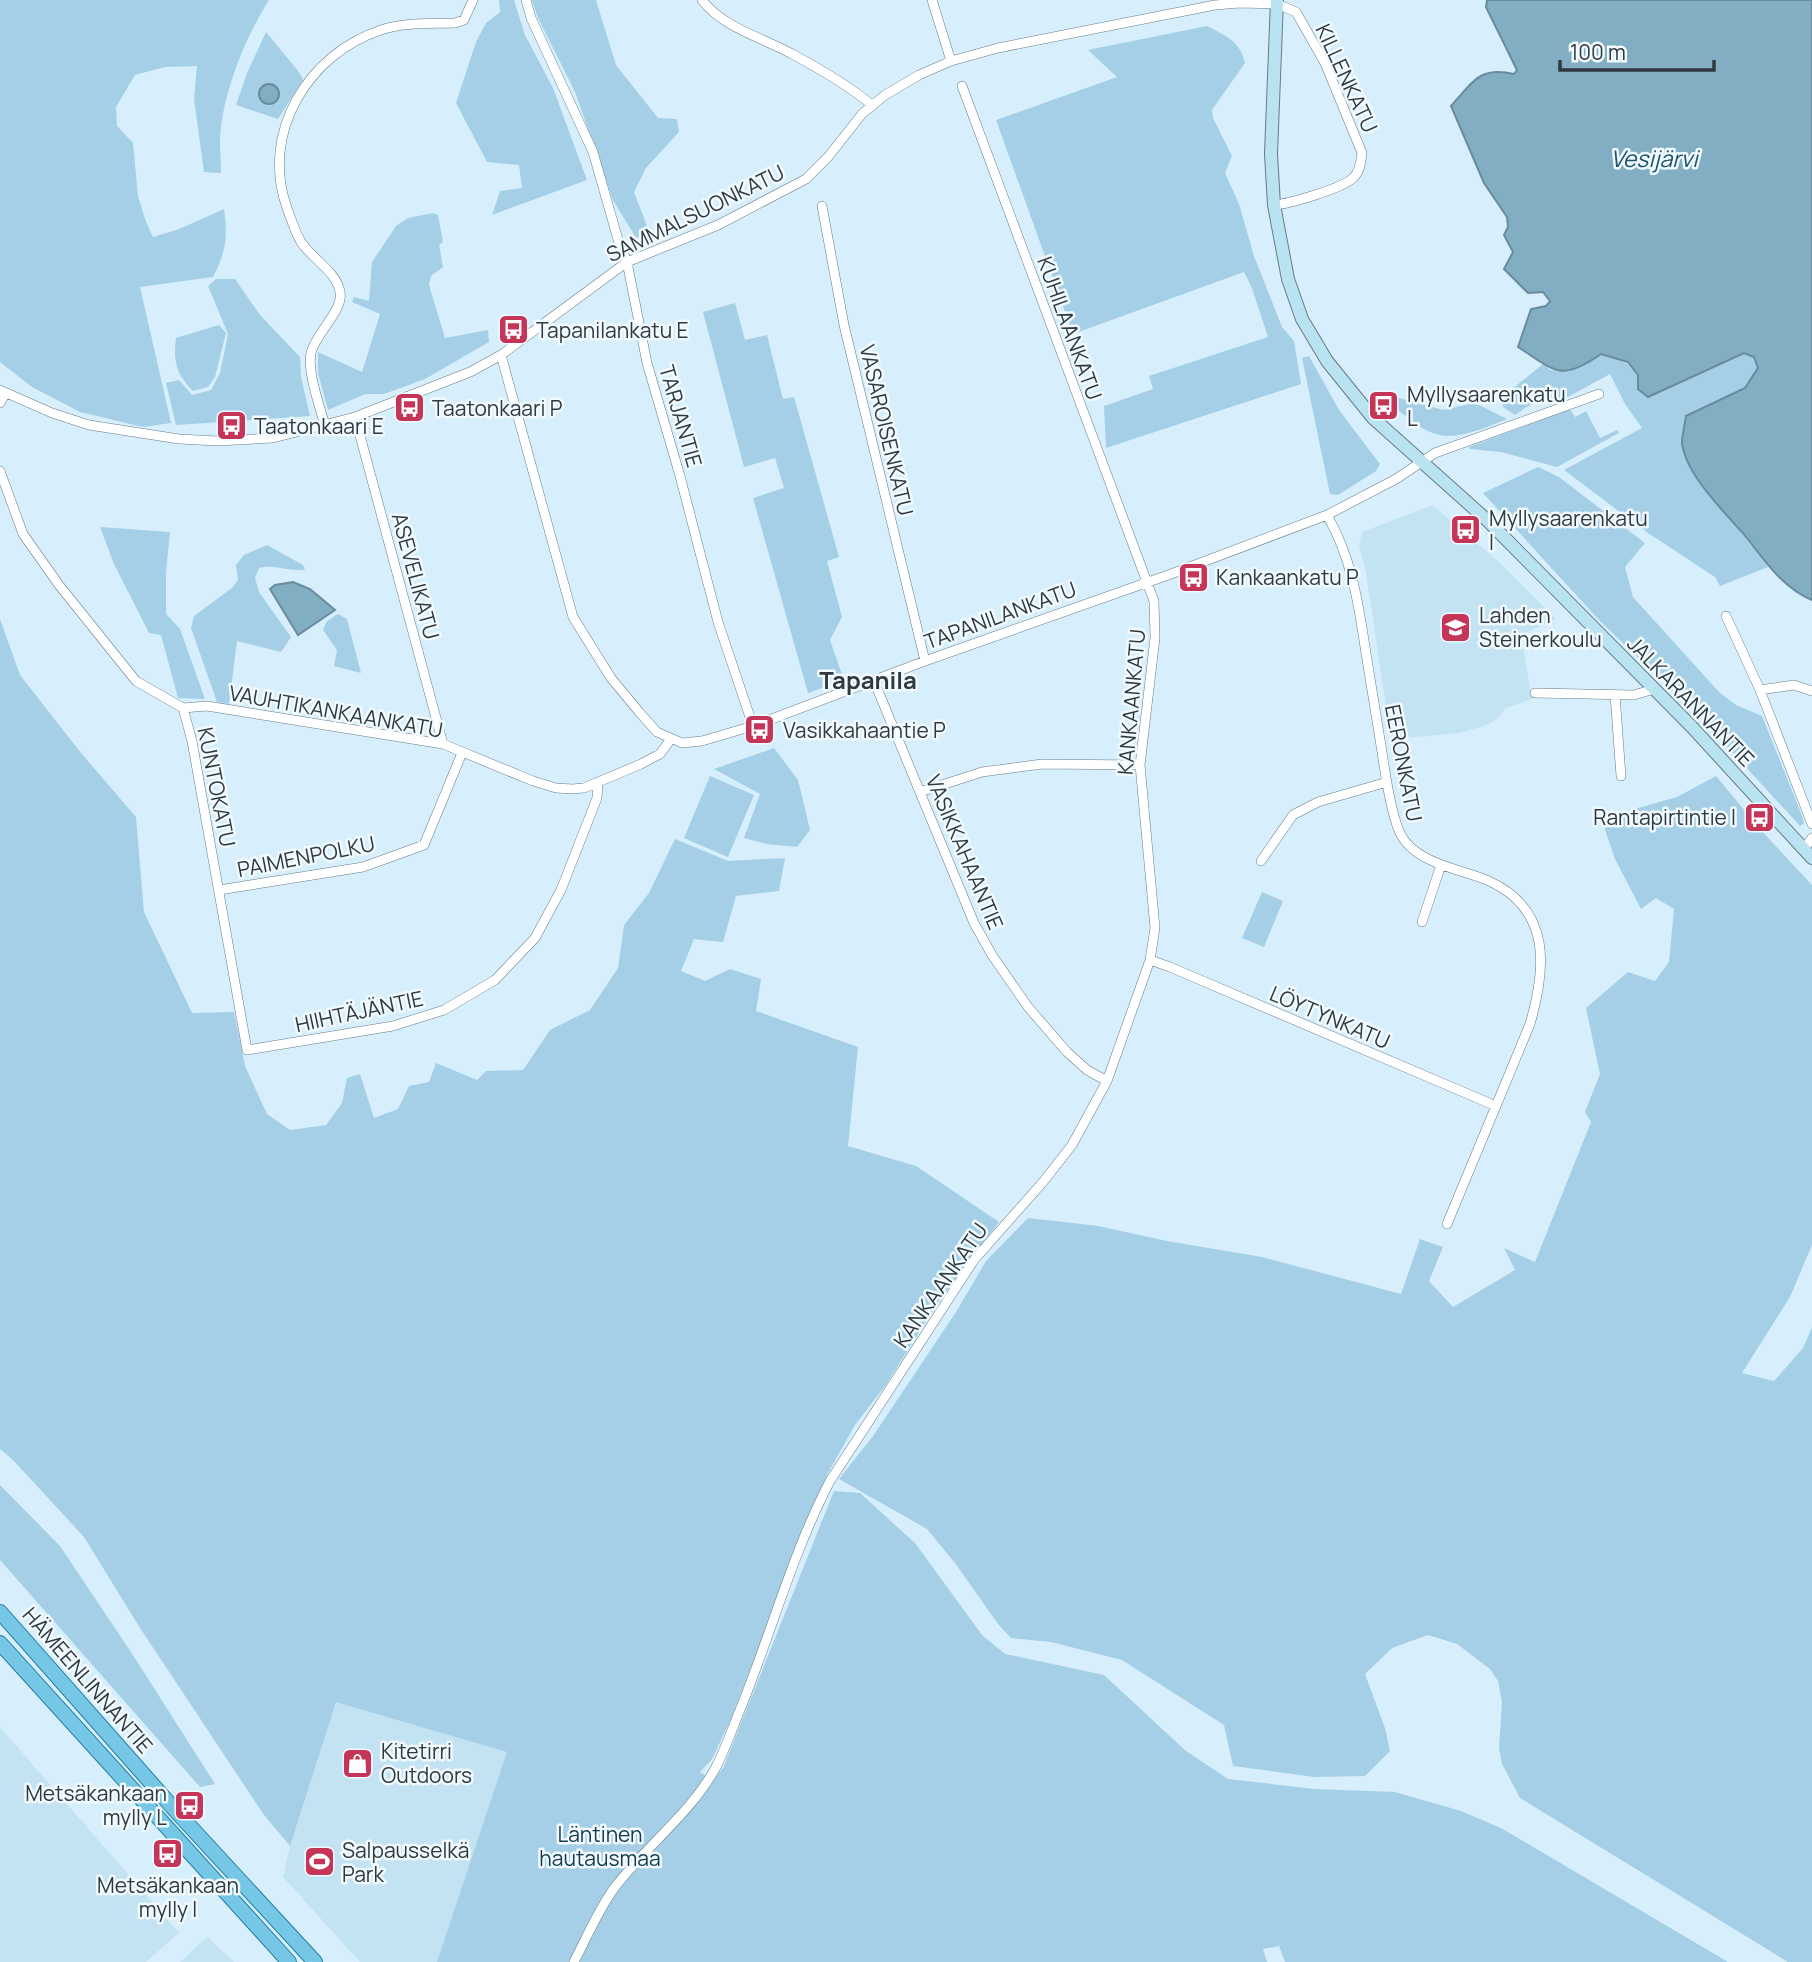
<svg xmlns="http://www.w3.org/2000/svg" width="1812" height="1962" font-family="Manrope,sans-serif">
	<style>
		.built { fill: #c3e2f2 }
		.green { fill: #a4cfe6 }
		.water { fill: #82aec4; stroke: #698b9c; stroke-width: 2 }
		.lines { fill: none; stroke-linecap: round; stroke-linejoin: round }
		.minor-casing { stroke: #667b87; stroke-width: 10 }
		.secondary-casing { stroke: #667b87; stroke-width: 14 }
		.primary-casing { stroke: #217da0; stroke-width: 16 }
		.minor { stroke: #fff; stroke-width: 9 }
		.secondary { stroke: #bae3f2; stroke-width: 12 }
		.primary { stroke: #75c7e5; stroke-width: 14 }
		.labels { text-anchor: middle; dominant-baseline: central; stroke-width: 5; stroke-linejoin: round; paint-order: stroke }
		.street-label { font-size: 21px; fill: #30393e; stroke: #f0faff }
		.poi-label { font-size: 21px; fill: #30393e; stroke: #f0faff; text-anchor: start }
		.park-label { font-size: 21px; fill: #143a4b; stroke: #f0faff }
		.water-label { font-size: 23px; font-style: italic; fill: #1d536c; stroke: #f0faff }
		.quarter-label { font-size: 24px; font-weight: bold; fill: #30393e; stroke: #f0faff }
	</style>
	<rect width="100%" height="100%" fill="#d7effc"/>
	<!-- built -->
	<path class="built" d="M1433,505l68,59 55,55 -35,16 11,64 -26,9 -9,11 -10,6 -27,8 -57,5 -14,-11 -24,-160 -6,-21 3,-14z
		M336,1701l172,51 -71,210h-77l-77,-85 7,-31z
		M0,1727l179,206 -33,29h-146z
		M207,1937l27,25h-54z"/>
	<!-- green -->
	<path class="green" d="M0,0h269c-24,38 -47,94 -49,140 0,11 1,22 1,33l-17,-1 -10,-73 3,-33 -32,1 -30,8 -19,32 1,19 16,17 5,53 8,26 7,15 26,-8 45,-20c4,28 2,43 -11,68l-73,10 31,136 -28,4 -63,-15 -48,-25 -32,-25z
		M499,0h15l11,35 28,53 34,92 -95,35 8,-24 22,-3 -3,-23 -32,-3 -31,-59 20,-61 10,-19 14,-11z
		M532,0h64l20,65 42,53 19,1 2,13 -33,36 -12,24 16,42 -14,4 -23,-38 -38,-108 -37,-74z
		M1207,26c19,10 33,15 38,37l-33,47 1,8 19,38 -7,17 14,31 15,52 28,71 12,14 7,43 -195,64 -2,-42 49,-17 -4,-13 119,-39 -16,-49 -8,-16 -171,62 -77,-214 121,-43 -29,-27z
		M266,32l33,40 4,8 -25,39 -42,-14 11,-32z
		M433,213l5,2 5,27 -4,3 4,22 -12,9 -2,9 16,53 43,-8 1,12 -64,37 -41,15h-19l-37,16 -10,-37v-21l44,20 18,-58 -28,-12 2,-5 15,4 3,-39 24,-36 12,-8z
		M216,279h19l25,36 40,42 1,20 9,39 -134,9 -10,-42 13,-3 13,15 19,-5 9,-17 8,-39 -20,-48z
		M735,303l10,37 22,-5 16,64 11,-2 45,160 -12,4 15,56 -12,23 14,40 -36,13 -55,-195 31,-10 -9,-30 -31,9 -41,-155z
		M219,325l7,8 -11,44 -7,10 -15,4c-17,-17 -20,-30 -17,-53z
		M1744,352l10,5 5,11c-10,27 -49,37 -73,48l-4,27 11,29 75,95 -48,19 -5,-9 -67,-44 -84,-63 78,-42 -17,-24 -15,-30 -46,25h-15l-21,7 -13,9 -12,-8 -2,-9 42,-34 8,6 37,-7 13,-9c34,10 33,11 47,43z
		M1309,356l30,54 41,54 -4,7 -38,24 -8,-1 -28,-136z
		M1373,391l70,19 32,-7 32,16c-76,32 -74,16 -134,-28z
		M1570,409l5,8 11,-6 14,27 17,-8 2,3 -62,34 -56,-15 -31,-3 -1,-2z
		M1538,467l21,10 86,66 -20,24 8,30 86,95 17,13 26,11 39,97 3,10 -4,3 -103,-112 -98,-94 -116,-127z
		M100,527l70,5 -4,41v41l14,15 25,70 -27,-1 -17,-63 -12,-2 -35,-69z
		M267,545l36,20 2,5c-17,2 -30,-6 -46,-2l-4,10 4,14 32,45 -10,15 -44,-11 -8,63 -12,-2 -26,-74 3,-12 38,-28 6,-8 -2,-15 8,-10z
		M338,614l9,5 14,54 -27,-7 3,-16 -14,-20 4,-9z
		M0,619l20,56 61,78 55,64 8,95 48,101 42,-1 11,54 22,48 23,16 36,-5 16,-22 5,-25 13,-4 14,44 24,-9 11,-23 20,-4 7,-19 41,17 9,-9 37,-1 27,-40 40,-20 28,-42 6,-43 25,-32 26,-54 53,22 57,-3 -6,33 -43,5 -13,46 -29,-3 -13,32 24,10 25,-12 31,10 -5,32 102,36 -10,99 68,20 83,56 -60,79 -54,85 -30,39 -27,48 -98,248 -18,38 -12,13 13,8 10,-12 111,-277 26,2 55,50 67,92 23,19 99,21 82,76 42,28 86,10 81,3 66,19 40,17 227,134h-443l-6,-16 -16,3 4,13h-830l70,-210 -171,-50 -46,144 -26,-31 -124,-187 -56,-91 -71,-77 -13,-11z
		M774,748l24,32 12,50 -13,17 -30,-3 -23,-6 16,-44 -46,-25z
		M710,776l44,19 -26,62 -44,-19z
		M1716,776l44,53 52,56v360l-22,52 -48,76 32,8 29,-33 9,-21v635h-24l-268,-164 -18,-34 -3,-16 3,-46 -4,-21 -8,-12 -33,-25 -29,-9 -36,13 -27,26 20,54 5,23 -25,25 -51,1 -81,-11 -9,-41 -102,-65 -71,-18 -40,-4 -13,-14 -43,-61 -28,-34 -88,-50 34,-43 83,-124 30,-51 42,-43 70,8 69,15 95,16 139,37 19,-55 23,8 -14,34 24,26 62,-37 -11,-22 31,14 56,-140 -6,-10 15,-38 -14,-66 42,-36 27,9 14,-19 5,-53 -18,-11 -15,11 -26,-50 -13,-38 26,-10 49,-14z
		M1262,892l21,9 -19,46 -22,-9z
		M0,1485l60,61 71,106 84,132 -15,3 -200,-227z"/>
	<!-- water -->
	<path class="water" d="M1487,0h325v600c-29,-12 -47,-39 -66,-63 -20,-24 -60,-61 -64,-94 0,-8 3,-19 4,-27l59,-28 13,-20 -4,-11 -10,-4 -96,44 -10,-8v-14l-10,-13 -27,-8c-41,29 -47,16 -83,-7l13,-38 15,-3 4,-5 -7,-9 -15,1 -24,-24 9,-17 -9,-17 4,-8 -1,-10 -23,-34 -33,-77c22,-24 28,-40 63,-32l3,-4 -31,-63z
		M259 94a10 10 0 1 1 20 0a10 10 0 1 1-20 0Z
		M293,582l17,7 25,21 -37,25 -28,-46 5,-4z"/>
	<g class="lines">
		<defs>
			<path id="minor" d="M526,0l5,18 62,134 26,91 8,19 20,101 33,113 38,146 35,104
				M702,0c21,28 62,38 92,55 26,14 55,31 78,50
				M932,0l19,61
				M822,206l22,119 81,336
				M501,355l72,262 38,61 29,35 17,19 25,11 20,-2 51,-15 172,-65 246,-87 156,-59 69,-36 39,-26 164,-59
				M0,390l52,23 37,12 90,14 39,2 55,-3 82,-21 115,-45 31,-17 126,-93 91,-37 88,-46 22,-22 34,-43 23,-19 34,-20 32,-14 47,-13 217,-43 24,-2 38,1 19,8 29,51 37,90c-1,8 -2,19 -9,25 -10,10 -64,26 -79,27
				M0,403l5,-9
				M355,417l88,327
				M325,426c-5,-20 -18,-53 -14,-73 4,-19 33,-43 29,-61 -3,-20 -28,-33 -39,-50 -6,-10 -10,-23 -14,-34 -27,-75 21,-154 94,-178 23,-8 49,-6 74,-7l9,-3 9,-20
				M0,471l23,63 36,51 77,96 47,27 9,33 55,309 146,-24 51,-16 51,-30 40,-42 26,-48 36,-92 1,-16
				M1327,515c24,42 31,85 38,132 6,35 11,70 17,105 3,21 10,66 19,83 10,19 34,28 53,34 12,4 24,7 35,12 63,29 57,88 41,143l-83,200
				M1726,616l34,74 52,134
				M874,681l100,242 18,32 36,52 39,45 20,18 20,11
				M1760,690l34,-5 18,6
				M1535,693l99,2 20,-6
				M1615,695l6,81
				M183,708l24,-2 236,38 90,37 23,7 16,1 12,-1 57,-24 19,-10 11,-15
				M920,792l62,-20 60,-8 98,1
				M1804,849l8,-11
				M1261,861l32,-46 25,-13 69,-20
				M219,890l144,-23 61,-22 38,-92
				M1422,922l19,-57
				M1150,960l20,7 326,139
				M574,1962c13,-25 24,-52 41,-75 32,-42 74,-72 100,-118 10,-19 17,-40 25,-59 31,-76 52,-156 90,-229l144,-221 69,-78 29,-37 35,-64 43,-121 5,-32 -15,-163 15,-127 -1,-37 -192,-515"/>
			<path id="secondary" d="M1277,0l-6,154 3,51 14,74 14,40 25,42 46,57 115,103 204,206 120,131"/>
			<path id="primary" d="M0,1612l175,198 140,152
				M0,1643l289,319"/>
		</defs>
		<!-- minor casing -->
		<use href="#minor" class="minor-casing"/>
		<!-- secondary casing -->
		<use href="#secondary" class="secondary-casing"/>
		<!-- primary casing -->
		<use href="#primary" class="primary-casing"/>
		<!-- minor -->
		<use href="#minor" class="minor"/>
		<!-- secondary -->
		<use href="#secondary" class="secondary"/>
		<!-- primary -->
		<use href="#primary" class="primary"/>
	</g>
	<!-- icons -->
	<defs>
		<symbol id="bus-square" viewBox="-11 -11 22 22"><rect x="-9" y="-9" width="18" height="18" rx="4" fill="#c53558" stroke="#f0faff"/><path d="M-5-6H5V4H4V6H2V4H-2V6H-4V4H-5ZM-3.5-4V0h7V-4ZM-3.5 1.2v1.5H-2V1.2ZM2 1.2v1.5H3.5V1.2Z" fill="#fff"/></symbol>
		<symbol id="school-square" viewBox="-11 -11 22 22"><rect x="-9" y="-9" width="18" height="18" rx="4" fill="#c53558" stroke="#f0faff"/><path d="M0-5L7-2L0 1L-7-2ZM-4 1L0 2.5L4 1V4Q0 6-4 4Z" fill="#fff"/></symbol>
		<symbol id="shop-square" viewBox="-11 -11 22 22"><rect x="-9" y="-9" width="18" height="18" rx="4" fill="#c53558" stroke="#f0faff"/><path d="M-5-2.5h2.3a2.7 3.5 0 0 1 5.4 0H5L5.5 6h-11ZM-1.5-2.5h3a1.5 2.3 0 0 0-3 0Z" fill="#fff"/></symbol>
		<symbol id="stadium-square" viewBox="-11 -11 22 22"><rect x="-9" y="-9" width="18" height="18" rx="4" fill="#c53558" stroke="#f0faff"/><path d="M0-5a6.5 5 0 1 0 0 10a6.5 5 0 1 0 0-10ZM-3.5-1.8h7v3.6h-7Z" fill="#fff"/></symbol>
	</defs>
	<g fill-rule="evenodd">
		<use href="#bus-square" x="496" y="312" width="35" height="35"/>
		<use href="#bus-square" x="1366" y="388" width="35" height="35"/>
		<use href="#bus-square" x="392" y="390" width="35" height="35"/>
		<use href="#bus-square" x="214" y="408" width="35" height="35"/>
		<use href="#bus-square" x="1448" y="512" width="35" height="35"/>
		<use href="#bus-square" x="1176" y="560" width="35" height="35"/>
		<use href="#school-square" x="1438" y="610" width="35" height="35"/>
		<use href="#bus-square" x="742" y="712" width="35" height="35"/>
		<use href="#bus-square" x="1742" y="800" width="35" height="35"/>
		<use href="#shop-square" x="340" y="1746" width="35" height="35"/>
		<use href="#bus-square" x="172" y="1788" width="35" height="35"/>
		<use href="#bus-square" x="150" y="1836" width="35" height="35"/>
		<use href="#stadium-square" x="302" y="1844" width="35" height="35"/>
	</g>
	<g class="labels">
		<!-- street labels -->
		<g class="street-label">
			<text transform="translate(1347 78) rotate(65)">KILLENKATU</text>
			<text transform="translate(695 213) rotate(-26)">SAMMALSUONKATU</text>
			<text transform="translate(1070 328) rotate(70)">KUHILAANKATU</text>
			<text transform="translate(681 416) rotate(74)">TARJANTIE</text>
			<text transform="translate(887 430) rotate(77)">VASAROISENKATU</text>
			<text transform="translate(416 576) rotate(75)">ASEVELIKATU</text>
			<text transform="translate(1000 615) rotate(-20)">TAPANILANKATU</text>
			<text transform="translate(1691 701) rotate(46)">JALKARANNANTIE</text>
			<text transform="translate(1131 702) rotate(-85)">KANKAANKATU</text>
			<text transform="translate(336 711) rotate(10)">VAUHTIKANKAANKATU</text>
			<text transform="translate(1404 763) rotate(79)">EERONKATU</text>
			<text transform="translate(217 787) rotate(79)">KUNTOKATU</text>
			<text transform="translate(965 852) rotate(67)">VASIKKAHAANTIE</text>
			<text transform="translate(306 856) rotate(-11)">PAIMENPOLKU</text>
			<text transform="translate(359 1011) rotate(-12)">HIIHTÄJÄNTIE</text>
			<text transform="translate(1330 1017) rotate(23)">LÖYTYNKATU</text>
			<text transform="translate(940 1285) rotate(-55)">KANKAANKATU</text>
			<text transform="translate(88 1680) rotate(49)">HÄMEENLINNANTIE</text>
		</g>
		<!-- poi labels -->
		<g class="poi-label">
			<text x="536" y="330">Tapanilankatu E</text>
			<text x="1407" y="394">Myllysaarenkatu<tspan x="1407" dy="24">L</tspan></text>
			<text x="432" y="408">Taatonkaari P</text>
			<text x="254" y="426">Taatonkaari E</text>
			<text x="1489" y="518">Myllysaarenkatu<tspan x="1489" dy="24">I</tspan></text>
			<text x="1216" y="577">Kankaankatu P</text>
			<text x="1479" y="615">Lahden<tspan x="1479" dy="24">Steinerkoulu</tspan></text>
			<text x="783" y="730">Vasikkahaantie P</text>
			<text x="1736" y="817" text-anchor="end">Rantapirtintie I</text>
			<text x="381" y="1751">Kitetirri<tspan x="381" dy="24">Outdoors</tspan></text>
			<text x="167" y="1793" text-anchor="end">Metsäkankaan<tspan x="167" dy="24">mylly L</tspan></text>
			<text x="342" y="1850">Salpausselkä<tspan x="342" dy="24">Park</tspan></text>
			<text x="168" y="1885" text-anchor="middle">Metsäkankaan<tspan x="168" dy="24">mylly I</tspan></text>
		</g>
		<!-- park labels -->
		<g class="park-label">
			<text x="600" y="1834">Läntinen<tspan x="600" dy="24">hautausmaa</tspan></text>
		</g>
		<!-- water labels -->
		<g class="water-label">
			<text x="1654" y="158">Vesijärvi</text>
		</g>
		<!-- quarter labels -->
		<g class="quarter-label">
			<text x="868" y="679">Tapanila</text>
		</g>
	</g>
	<!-- scale -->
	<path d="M1560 60v10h154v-10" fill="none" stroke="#30393e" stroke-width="3.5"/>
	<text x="1570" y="60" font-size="21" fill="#30393e" stroke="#f0faff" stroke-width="5" paint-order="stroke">100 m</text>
</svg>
